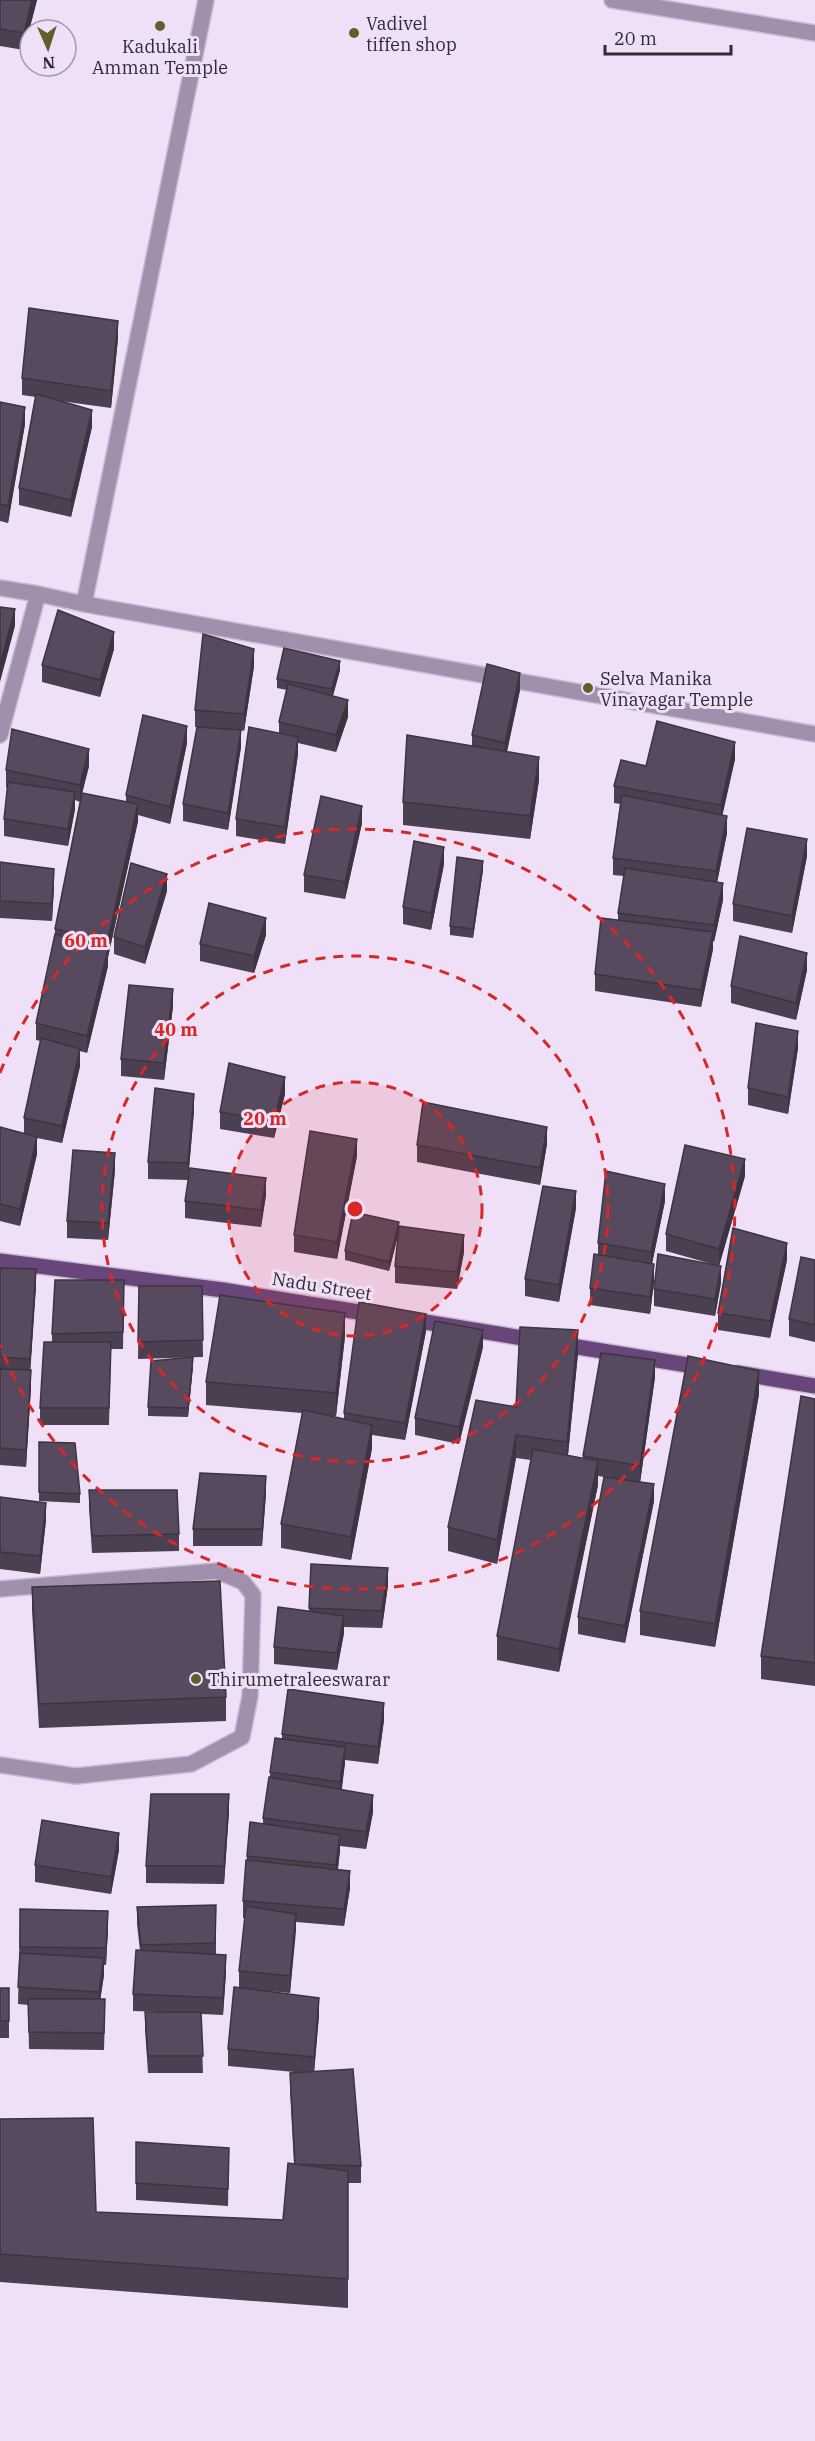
<svg xmlns="http://www.w3.org/2000/svg" width="815" height="2441" font-family="'IBM Plex Serif',serif">
	<style>
		.lines { fill: none; stroke-linecap: round; stroke-linejoin: round }
		.minor-casing { stroke: #c9bcd1; stroke-width: 18 }
		.major-casing { stroke: #c9bcd1; stroke-width: 18 }
		.minor { stroke: #a28fad; stroke-width: 15 }
		.major { stroke: #68467a; stroke-width: 15 }
		.wall { fill: #4b4051 }
		.shaded-wall { fill: #3d3442 }
		.building { fill: #574a5e; stroke: #3d3442; stroke-width: 1.5 }
		.ring { fill: none; stroke: #d62828; stroke-width: 3; stroke-dasharray: 10 8 }
		.poi-dot { fill: #635d2a; stroke: #efe0f8; stroke-width: 2 }
		.labels { text-anchor: middle; dominant-baseline: central; stroke-width: 6; stroke-linejoin: round; paint-order: stroke }
		.poi-label { font-size: 18px; fill: #302a33; stroke: #efe0f8; text-anchor: start }
		.street-label { font-size: 18px; fill: #302a33; stroke: #efe0f8 }
		.centre { fill: #d62828; stroke: #efe0f8; stroke-width: 3 }
		.ring-label { font-size: 18px; text-anchor: middle; font-weight: bold; fill: #d62828; stroke: #efe0f8; stroke-width: 6; stroke-linejoin: round; paint-order: stroke }
	</style>
	<rect width="100%" height="100%" fill="#efe0f8"/>
	<g class="lines">
		<defs>
			<path id="minor" d="M612,0l203,33
				M0,588l38,6
				M84,604l731,130
				M0,735l38,-141 46,10 122,-604
				M0,1589l217,-18 26,11 10,13 -3,101 -8,41 -51,27 -115,12 -76,-11"/>
			<path id="major" d="M0,1261l223,29 154,25
				M407,1319l299,49
				M738,1373l77,13"/>
		</defs>
		<!-- minor casing -->
		<use href="#minor" class="minor-casing"/>
		<!-- major casing -->
		<use href="#major" class="major-casing"/>
		<!-- minor -->
		<use href="#minor" class="minor"/>
		<!-- major -->
		<use href="#major" class="major"/>
	</g>
	<!-- wall -->
	<path class="wall" d="M0,0h37l-13,50 -24,-4z
		M118,338l-7,70 -51,-7 32,26 -21,90 -52,-12v-17l17,-91 -14,-2v-17z
		M0,402l25,22 -17,99 -8,-2z
		M114,649l-14,48 -58,-15v-17z
		M254,666l-10,65 -3,-1v17l-13,83 -45,-9v-17l26,-76 -14,-1v-17z
		M340,670l-7,26 15,21 -12,35 -38,-9v11l-13,90 -49,-8v-17l43,-86v-11l8,-32 -10,-2v-9z
		M520,690l-13,62 32,28 -9,59 -127,-14v-23l69,-56v-11z
		M187,743l-17,81 -32,-9v6l-30,136v9l-21,87 -7,-2v15l-18,77 -25,-5v16l-17,72 -20,-5v-94l24,6v-15l17,-77 -5,-1v-17l19,-88v-6l25,-127 -5,-2v9l-7,37 -64,-10v-17l3,-31 -1,-1v-17l83,-4 -7,27 44,9v-7z
		M735,759l-13,56 5,18 -10,49 6,18 -9,42 -1,-1v8l-12,58 -106,-16v-17l23,-54v-7l6,-37 -11,-1v-17l7,-54 -6,-1v-17l32,-20z
		M362,823l-17,76 -41,-7v-17z
		M807,856l-15,77 -59,-12v-17z
		M0,862l54,24 -2,35 -52,-3z
		M444,864l-13,66 -28,-6v-17z
		M483,870l-10,68 -23,-3v-9z
		M167,891l-22,73 -31,-10v-17z
		M266,935l-12,38 -54,-12v-17z
		M807,970l-11,50 -65,-17v-17z
		M173,1006l-9,74 -43,-4v-17z
		M798,1048l-10,66 -40,-9v-17z
		M285,1094l-11,44 -54,-9v-17z
		M194,1111l-6,69 -40,-1v-17z
		M547,1144l-7,41 -123,-23v-17z
		M357,1156l-20,103 -43,-7v-17z
		M115,1170l-7,70 -41,-2v-17z
		M745,1176l-26,90 -53,-15v-17z
		M266,1195l-5,32 -76,-9v-17z
		M665,1201l-13,62 2,18 -4,33 -60,-9v-17l8,-33v-12z
		M576,1208l-17,94 -34,-6v-17z
		M399,1231l65,21 -7,37 -62,-6v-17l4,-34 -10,39 -44,-11v-9z
		M787,1260l-17,78 -52,-8v-17z
		M815,1260v82l-26,-6v-17z
		M0,1268l36,18 -6,84 1,17 -5,80 -26,-2z
		M124,1280l-1,69h-12l-2,76h-69v-17l12,-66v-8z
		M721,1283l-6,33 -61,-10v-17z
		M139,1286h63l1,71 -65,2z
		M426,1331l-21,109 -33,-5v13l-21,112 -70,-12v-24l21,-111 -96,-8v-23l139,-46 -9,80h-7l15,3v-6z
		M483,1347l-24,97 -44,-9v-17z
		M578,1353l-10,102 15,3v-2l72,-79 -15,105 14,19 -29,142 -47,-9v-17l39,-138 -19,-3v9l-39,187 -62,-12v-24l34,-176 -15,-2 -19,106 -49,-13v-24l68,-120z
		M193,1366l-5,51 -40,-1v-9z
		M759,1394l-44,253 -75,-12v-24z
		M815,1399v287l-54,-7v-23z
		M39,1442l41,52v9l-41,-2z
		M89,1490l90,44v17l-87,2 -3,-46z
		M266,1493l-4,53h-69v-17z
		M0,1497l46,23 -6,54 -40,-5z
		M311,1564l77,21 -6,43 -38,-1v6l-7,37 -63,-6v-17l35,-36z
		M32,1587l194,110v24l-187,7 -7,-118z
		M384,1720l-6,44 -33,-4 -3,29 31,23 -7,37 -26,-3 -2,24 12,18 -6,38 -48,-4 -6,71 -34,-3 63,25 -5,56 47,95v17h-13v125l-348,-26v-163l96,93 187,8 11,-56 -4,-74v-17l4,-1 -66,-6v-17l11,-62v-16l6,-53h-2v-17l4,-45 16,-32v-6l7,-41v-5l12,-33v-5z
		M229,1811l-5,73 -78,-1v-17z
		M119,1850l-8,44 -76,-12v-17z
		M216,1905v50l10,17 -3,43 -22,-1 2,59h-55l-3,-44v-17h19l-31,-1v-17l7,-43 -3,-27v-17z
		M20,1909l88,19 -2,37h-2v10l-4,24 5,17 -1,34 -75,-1 -1,-44 -10,-1z
		M0,1988h9v50h-9z
		M229,2148l-1,58 -92,-6v-17z"/>
	<!-- shaded-wall -->
	<path class="shaded-wall" d="M32,0h5l-13,50v-17z
		M118,321v17l-7,70v-17z
		M25,407v17l-17,99v-17z
		M92,410v17l-21,90v-17z
		M15,609v17l-15,56v-17z
		M114,632v17l-14,48v-17z
		M254,649v17l-10,65v-17z
		M340,661v9l-8,28v-9z
		M520,673v17l-15,70v-17z
		M348,700v17l-12,35v-17z
		M187,726v17l-17,81v-17z
		M241,730v17l-13,83v-17z
		M298,737v17l-13,90v-17z
		M735,742v17l-14,63v-17z
		M89,749v17l-9,36v-17z
		M539,757v23l-9,59v-23z
		M75,792v17l-7,37v-17z
		M138,804v17l-30,136v-17z
		M362,806v17l-17,76v-17z
		M727,816v17l-11,55v-17z
		M807,839v17l-15,77v-17z
		M444,847v17l-13,66v-17z
		M483,861v9l-10,68v-9z
		M54,869v17l-2,35v-17z
		M167,874v17l-22,73v-17z
		M723,883v17l-9,42v-17z
		M266,918v17l-12,38v-17z
		M713,932v17l-12,58v-17z
		M108,949v17l-21,87v-17z
		M807,953v17l-11,50v-17z
		M173,989v17l-9,74v-17z
		M798,1031v17l-10,66v-17z
		M80,1049v17l-18,77v-17z
		M285,1077v17l-11,44v-17z
		M194,1094v17l-6,69v-17z
		M547,1127v17l-7,41v-17z
		M37,1137v17l-17,72v-17z
		M357,1139v17l-20,103v-17z
		M115,1153v17l-7,70v-17z
		M745,1159v17l-26,90v-17z
		M266,1178v17l-5,32v-17z
		M665,1184v17l-14,68v-17z
		M576,1191v17l-17,94v-17z
		M399,1222v9l-10,40v-9z
		M464,1235v17l-7,37v-17z
		M787,1243v17l-17,78v-17z
		M654,1264v17l-4,33v-17z
		M721,1266v17l-6,33v-17z
		M36,1269v17l-6,90v-17z
		M345,1313v23l-9,80v-23z
		M426,1314v17l-21,109v-17z
		M483,1330v17l-24,97v-17z
		M578,1330v23l-11,112v-23z
		M193,1357v9l-5,51v-9z
		M655,1360v17l-15,106v-17z
		M31,1370v17l-5,80v-17z
		M759,1371v23l-44,253v-23z
		M372,1425v23l-21,112v-23z
		M516,1435v23l-19,106v-24z
		M598,1461v24l-39,187v-23z
		M266,1476v17l-4,53v-17z
		M654,1484v17l-29,142v-17z
		M46,1503v17l-6,54v-18z
		M388,1568v17l-6,43v-17z
		M344,1616v17l-7,37v-17z
		M384,1703v17l-6,44v-17z
		M345,1747v17l-5,35v-17z
		M229,1794v17l-5,73v-18z
		M373,1795v17l-7,37v-17z
		M119,1833v17l-8,44v-17z
		M340,1835v17l-4,30v-17z
		M350,1871v17l-6,38v-17z
		M108,1911v17l-2,37v-17z
		M296,1914v17l-6,62v-17z
		M226,1955v17l-3,43v-17z
		M104,1958v17l-5,34v-17z
		M319,1998v17l-5,59v-17z"/>
	<!-- building -->
	<path class="building" d="M0,0h32l-8,33 -24,-4z
		M29,308l89,13 -7,70 -89,-13z
		M36,394l56,16 -21,90 -52,-12z
		M0,402l25,5 -17,99 -8,-2z
		M0,607l15,2 -15,56z
		M58,610l56,22 -14,48 -58,-15z
		M203,634l51,15 -10,65 -49,-4z
		M284,648l56,13 -8,28 -55,-10z
		M487,664l33,9 -15,70 -33,-8z
		M288,684l60,16 -12,35 -57,-13z
		M143,715l44,11 -17,81 -44,-12z
		M657,721l78,21 -14,63 -107,-19 7,-26 25,6z
		M197,727l44,3 -13,83 -45,-9z
		M249,727l49,10 -13,90 -49,-8z
		M12,729l77,20 -9,36 -74,-15z
		M407,735l132,22 -9,59 -127,-14z
		M8,782l67,10 -7,37 -64,-10z
		M82,793l56,11 -30,136 -53,-11z
		M622,795l105,21 -11,55 -103,-13z
		M321,796l41,10 -17,76 -41,-7z
		M747,828l60,11 -15,77 -59,-12z
		M414,841l30,6 -13,66 -28,-6z
		M457,857l26,4 -10,68 -23,-3z
		M0,862l54,7 -2,35 -52,-3z
		M131,863l36,11 -22,73 -31,-10z
		M625,868l98,15 -9,42 -96,-12z
		M209,903l57,15 -12,38 -54,-12z
		M601,918l112,14 -12,58 -106,-16z
		M55,934l53,15 -21,87 -51,-13z
		M740,936l67,17 -11,50 -65,-17z
		M129,985l44,4 -9,74 -43,-4z
		M756,1023l42,8 -10,66 -40,-9z
		M41,1038l39,11 -18,77 -38,-8z
		M229,1063l56,14 -11,44 -54,-9z
		M155,1088l39,6 -6,69 -40,-1z
		M423,1102l124,25 -7,41 -123,-23z
		M0,1127l37,10 -17,72 -20,-5z
		M310,1131l47,8 -20,103 -43,-7z
		M685,1145l60,14 -26,90 -53,-15z
		M73,1150l42,3 -7,70 -41,-2z
		M190,1168l76,10 -5,32 -76,-9z
		M606,1171l59,13 -14,68 -53,-9z
		M543,1186l33,5 -17,94 -34,-6z
		M353,1212l46,10 -10,40 -44,-11z
		M399,1226l65,9 -7,37 -62,-6z
		M733,1228l54,15 -17,78 -52,-8z
		M594,1254l60,10 -4,33 -60,-9z
		M658,1254l63,12 -6,33 -61,-10z
		M801,1257l14,3v65l-26,-6z
		M0,1268l36,1 -6,90 -30,-2z
		M55,1280h69l-1,52 -71,2z
		M139,1286h63l1,54 -65,2z
		M220,1295l125,18 -9,80 -130,-11z
		M359,1302l67,12 -21,109 -61,-10z
		M435,1321l48,9 -24,97 -44,-9z
		M520,1327l58,3 -11,112 -51,-7 -19,105 -49,-13 28,-127 40,7z
		M44,1342h67l-2,66h-69z
		M601,1353l54,7 -15,106 -57,-10z
		M688,1356l71,15 -44,253 -75,-13z
		M193,1357l-5,51 -40,-1 3,-46z
		M0,1369l31,1 -5,80 -26,-2z
		M801,1396l14,3v264l-54,-7z
		M303,1410l69,15 -21,112 -70,-13z
		M39,1442l36,1 5,51 -41,-2z
		M533,1449l65,12 -39,188 -62,-13z
		M200,1473l66,3 -4,53h-69z
		M604,1477l50,7 -29,142 -47,-9z
		M89,1490h88l2,44 -87,2z
		M0,1497l46,6 -6,53 -40,-4z
		M311,1564l77,4 -6,43 -73,-3z
		M220,1581l6,116 -187,7 -7,-117z
		M278,1607l66,9 -7,37 -63,-6z
		M288,1689l96,14 -6,44 -96,-13z
		M275,1738l70,9 -5,35 -70,-10z
		M269,1777l104,18 -7,37 -103,-14z
		M151,1794h78l-5,72h-78z
		M42,1820l77,13 -8,44 -76,-12z
		M250,1822l90,13 -4,30 -89,-9z
		M246,1860l104,11 -6,38 -101,-8z
		M216,1905l-1,38 -74,2 -4,-38z
		M246,1906l50,8 -6,62 -51,-5z
		M20,1909l88,2 -2,37 -86,-1z
		M136,1950l90,5 -3,43 -90,-4z
		M20,1953l84,5 -5,34 -81,-5z
		M234,1987l85,11 -5,59 -86,-8z
		M0,1988h9v33h-9z
		M28,1999h77l-1,34 -75,-1z
		M145,2012h56l2,44h-55z
		M353,2069l8,97 -66,-2 -5,-91z
		M93,2118l3,94 187,8 5,-57 60,8v108l-348,-25v-135z
		M136,2142l93,6 -1,41 -92,-6z"/>
	<!-- distance rings -->
	<circle cx="355" cy="1209" r="127" fill="#d62828" fill-opacity=".12"/>
	<g class="ring">
		<circle cx="355" cy="1209" r="127"/>
		<circle cx="355" cy="1209" r="253"/>
		<path d="M0 1073A380 380 0 1 1 0 1345"/>
	</g>
	<!-- markers -->
	<g class="poi-dot">
		<circle cx="160" cy="26" r="6"/>
		<circle cx="354" cy="33" r="6"/>
		<circle cx="588" cy="688" r="6"/>
		<circle cx="196" cy="1679" r="6"/>
	</g>
	<g class="labels">
		<!-- poi labels -->
		<g class="poi-label">
			<text x="366" y="23">Vadivel<tspan x="366" dy="21">tiffen shop</tspan></text>
			<text x="160" y="46" text-anchor="middle">Kadukali<tspan x="160" dy="21">Amman Temple</tspan></text>
			<text x="600" y="678">Selva Manika<tspan x="600" dy="21">Vinayagar Temple</tspan></text>
			<text x="208" y="1679">Thirumetraleeswarar</text>
		</g>
		<!-- street labels -->
		<g class="street-label">
			<text transform="translate(322 1286) rotate(9)">Nadu Street</text>
		</g>
	</g>
	<circle cx="355" cy="1209" r="9" class="centre"/>
	<g class="ring-label">
		<text x="86" y="947">60 m</text>
		<text x="176" y="1036">40 m</text>
		<text x="265" y="1125">20 m</text>
	</g>
	<!-- north arrow -->
	<g transform="translate(48 48) rotate(177)"><circle r="28" fill="#efe0f8" stroke="#a397a9" stroke-width="1.5"/>
	<path d="M0-4.5L10 22L0 15L-10 22Z" fill="#635d2a"/>
	<text y="-9" font-size="16" font-weight="bold" text-anchor="middle" fill="#302a33">N</text>
	</g>
	<!-- scale -->
	<path d="M605 45v9h126v-9" fill="none" stroke="#302a33" stroke-width="3"/>
	<text x="614" y="45" font-size="18" fill="#302a33" stroke="#efe0f8" stroke-width="4.5" paint-order="stroke">20 m</text>
</svg>
